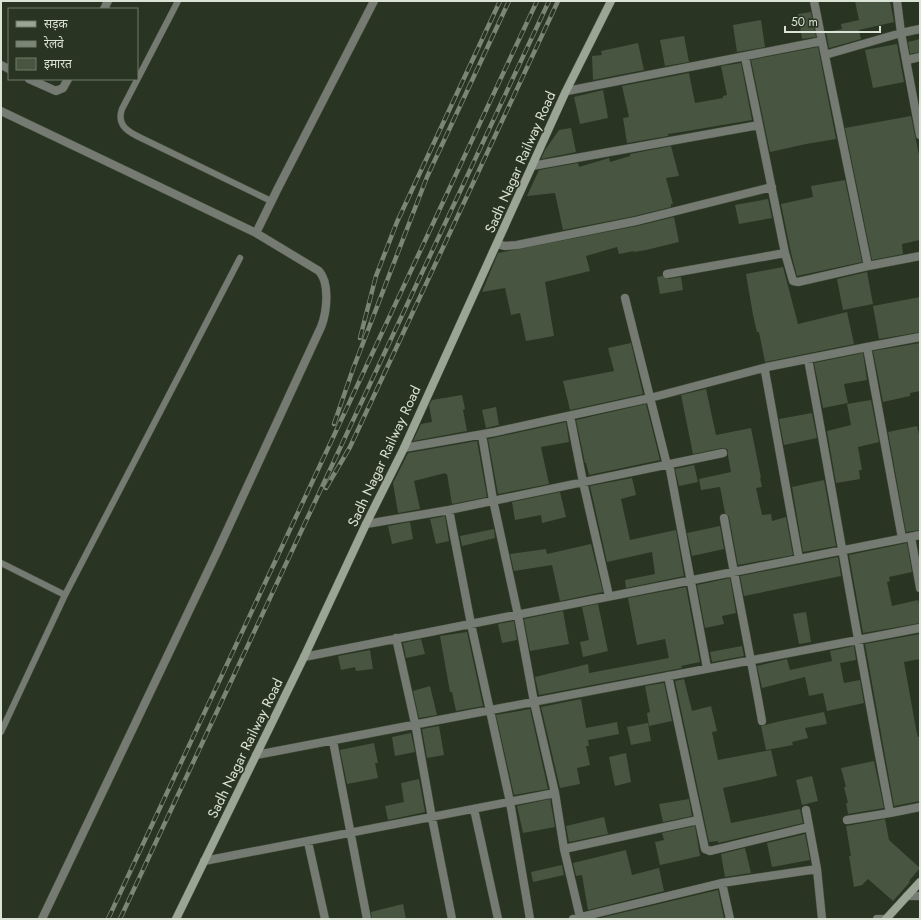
<svg xmlns="http://www.w3.org/2000/svg" width="921" height="920" font-family="Jost,'Noto Sans Devanagari',sans-serif">
	<style>
		.building { fill: #485541 }
		.lines { fill: none; stroke-linecap: round; stroke-linejoin: round }
		.lane-casing { stroke: #45513f; stroke-width: 7 }
		.street-casing { stroke: #45513f; stroke-width: 9 }
		.secondary-casing { stroke: #45513f; stroke-width: 9 }
		.lane { stroke: #757b72; stroke-width: 6 }
		.street { stroke: #757b72; stroke-width: 8 }
		.secondary { stroke: #9ba596; stroke-width: 8 }
		.rail-casing { stroke: #7c8676; stroke-width: 4.5 }
		.rail { stroke: #293522; stroke-width: 3; stroke-dasharray: 9; stroke-linecap: butt }
		.labels { text-anchor: middle; dominant-baseline: central; stroke-width: 3; stroke-linejoin: round; paint-order: stroke }
		.street-label { font-size: 14px; fill: #dbe3d7; stroke: #293522 }
	</style>
	<rect width="100%" height="100%" fill="#293522"/>
	<!-- building -->
	<path class="building" d="M855,1h35l4,21 -35,8 2,9 -32,9 -3,-16 16,-3 -1,-5 18,-4z
		M811,12l5,25 -14,2 -4,-25z
		M761,20l4,27 -28,5 -4,-27z
		M684,36l5,26 -24,4 -5,-26z
		M920,39v13l-10,2 -2,-12z
		M638,43l6,27 -51,10 -1,-24 10,-1 -1,-4z
		M897,44l7,38 -31,6 -8,-38z
		M818,47l18,92 -30,5 -36,8 -19,-92z
		M741,63l11,57 -77,13 -7,1v2l-41,7 -4,-25 6,-1 -7,-31 67,-13 6,30 28,-5v-2l4,-1 -6,-29z
		M603,90l5,28 -28,6 -6,-27z
		M911,116l9,44v80l-18,4 1,10 -31,6 -27,-132z
		M571,128l5,24 -35,7 4,-9 14,-20z
		M671,146l8,30 -13,2 7,26h-2v3l-36,9 -72,14 -8,-37 -28,3 12,-26 39,-7 1,4 30,-9 1,4 20,-6v-2z
		M845,180l17,82 -65,14 -6,-23 -10,-49 32,-7 -2,-11z
		M768,199l4,19 -33,6 -4,-19z
		M674,217l5,25 -33,8 -12,2v-1l-15,3 -2,-7 -31,9 4,15 -45,11 9,54 -28,5 -6,-28 -9,2 -6,-27 -23,4 16,-39 139,-27z
		M783,267l15,57 49,-12 7,32 -89,18 -6,-30h-2l-4,-17 -7,-41z
		M867,272l6,32 -30,6 -6,-31z
		M662,276l6,3 13,-2 2,13 -23,4 -3,-17z
		M920,297v35l-41,7 -6,-33z
		M631,343l12,51 -73,16 -7,-29 51,-10 -6,-23z
		M920,343v48l-10,2v3l-27,6 -10,-51z
		M863,353l4,27 -23,4 4,19 -25,5 -9,-45z
		M706,389l10,46 35,-7 10,50h-1l2,9 -6,1 6,27 9,-1 1,7 14,-4 7,38 -55,10 -9,-48 -4,-4 -5,-26 -19,3 -2,-11 32,-7 -3,-16v-4l-1,-3 -5,-1 -29,6 -12,-59z
		M462,395l3,14 -2,1 4,21 -54,10 8,-17 11,-2 -3,-17 3,-5z
		M871,400l8,42 -21,5 4,23h-3l1,9 -24,4 -9,-52 24,-6 -4,-21z
		M646,404l14,56 -71,15 -3,-12h-1l-9,-43z
		M496,407l3,18 -13,3 -4,-18z
		M812,413l5,25 -33,7 -5,-26z
		M566,422l3,20 -28,5 8,37 -51,10 -10,-55z
		M917,426l3,13v91l-14,2 -18,-100z
		M477,441l10,56 -35,7 -5,-30h-2v-1l-31,8 6,28 -22,4 -5,-30 15,-30z
		M694,465l4,17 -19,4 -4,-17z
		M632,478l4,17 -15,4 9,41 46,-10 8,46 -58,12 -1,-8 30,-6 -3,-22 -45,10 -17,-76z
		M824,480l12,66 -33,6 -11,-65z
		M560,492l6,25 -24,6 -1,-8 -26,5 -3,-18z
		M445,516l4,25 -13,3 -6,-25z
		M410,522l3,17 -21,5 -4,-18z
		M720,526l4,23 -32,7 -5,-23z
		M494,529l1,9 -33,8 -2,-10z
		M907,543l5,29 -23,5 1,4 -3,1 5,24 26,-6 2,7v16l-57,10 -14,-78z
		M591,544l12,48 -43,9 -8,-36 -38,6 -4,-17 36,-5 1,5z
		M838,557l3,19 -97,20 -4,-20z
		M730,578l6,35 -14,3 2,8 -19,4 -8,-43z
		M686,587l14,75 -19,4 1,2 -143,27 -4,-18 53,-13 1,9 80,-15 -4,-19 -28,6 -9,-47z
		M598,604l10,47 -25,6 -3,-15 9,-2 -7,-33z
		M563,611l6,33 -39,7 -6,-32z
		M806,612l5,30 -12,2 -6,-30z
		M514,621l3,19 -15,3 -4,-19z
		M467,632l16,74 -27,5 -4,-19h-2l-10,-56z
		M920,634v25l-16,3 12,67 2,8h2v64l-26,5 -29,-162z
		M421,639l4,15 -19,4 -3,-15z
		M742,646l2,10 -32,6 -2,-10z
		M854,646l2,14 -16,3 4,20 16,-3 4,23 -37,8 -4,-18 -14,3 -4,-19 -43,11 -5,-22 30,-7 3,11 42,-9 -2,-10z
		M370,650l3,19 -17,2 -1,-4 -14,3 -3,-14z
		M684,679l8,32 19,-5 6,25 -5,1 6,28 53,-10 6,26 -54,12 8,35 69,-14 3,14 -85,20v-2l-9,1 -34,-161z
		M664,683l8,38 -23,5 -2,-13 3,-1 -5,-26z
		M430,686l7,29 -18,3 -6,-27z
		M581,699l5,29 31,-6 2,12 -31,6 1,6h-3l4,19 -13,3 3,16 -20,4 -19,-81z
		M530,709l18,80 -34,6 -18,-80z
		M824,712l3,12 -22,4 3,10 -16,4 1,3 -27,5 -5,-24 20,-5z
		M648,723l3,18 -20,4 -4,-18z
		M439,726l5,29 -17,3 -5,-29z
		M411,733l4,19 -20,4 -3,-19z
		M374,743l4,20h-3l3,15 -31,6 -7,-34z
		M626,753l5,29 -16,4 -6,-29z
		M874,761l10,47 -36,6 -2,-11h2l-4,-16h2l-5,-19z
		M812,776l6,25 -16,4 -6,-25z
		M419,779l6,33 -37,8 -3,-14 19,-4 -3,-19z
		M550,799l5,28 -32,6 -6,-27z
		M689,799l3,17 -29,6 -4,-18z
		M604,817l4,17 -39,8 -3,-16z
		M885,819l4,21 31,28 -11,13 1,1 -17,19 -25,-22 -6,6 -8,2 -5,-31h2l-5,-30z
		M695,826l5,30 -40,9 -5,-23 9,-2 -2,-7z
		M805,834l5,26 -38,7 -5,-24z
		M745,848l6,25 -26,4 -4,-23z
		M626,850l6,25 27,-7 5,23 -76,19 -6,-35 -6,1 -3,-13z
		M562,865l2,10 -31,7 -2,-10z
		M718,890l6,29h-128z
		M403,904l3,15h-34l-1,-7z"/>
	<g class="lines">
		<defs>
			<path id="lane" d="M178,1l-56,108c-5,14 3,21 15,27l134,65
				M1,563l64,32
				M1,732l64,-137 175,-337"/>
			<path id="street" d="M897,1l4,32 19,102
				M104,9l4,-8
				M822,41l46,225 52,-10
				M825,55l76,-22 19,-4
				M745,57l40,196 8,28 5,1 70,-16
				M907,60l13,-3
				M1,65l8,4
				M29,79l27,12 7,-3 5,-9
				M567,91l255,-50 -8,-40
				M1,111l255,122 63,38c11,12 8,41 2,56l-104,225 -175,367
				M532,166l227,-41
				M256,233l21,-43 97,-189
				M497,244l8,2 12,-1 119,-24 136,-34
				M667,274l118,-21
				M625,298l42,167
				M808,359c28,151 53,303 82,454l30,-6
				M766,368l-1,3 34,188
				M570,416l13,66 26,114
				M482,435l11,65 25,115 16,87 21,91 9,56 16,68
				M404,448l91,-16 155,-34 117,-31 100,-20
				M669,464l38,204
				M449,510l22,114 39,178 20,117
				M724,518c12,68 26,135 38,203
				M366,524l83,-14 274,-57
				M911,537l9,51
				M902,538l-35,-191 53,-10
				M396,638l20,90 16,90 20,101
				M304,657l616,-122
				M668,676l37,173 5,2 99,-24
				M333,741l34,178
				M256,755l664,-127
				M474,809l24,110
				M806,810l11,59 5,50
				M847,820l43,-7
				M308,842l17,77
				M564,849l134,-29
				M204,861l351,-68
				M722,883l8,36
				M907,896h13
				M573,919l149,-36 95,-14
				M877,919h10"/>
			<path id="secondary" d="M176,919l128,-262 62,-133 38,-76 161,-355 46,-92
				M886,919l34,-37"/>
		</defs>
		<!-- lane casing -->
		<use href="#lane" class="lane-casing"/>
		<!-- street casing -->
		<use href="#street" class="street-casing"/>
		<!-- secondary casing -->
		<use href="#secondary" class="secondary-casing"/>
		<!-- lane -->
		<use href="#lane" class="lane"/>
		<!-- street -->
		<use href="#street" class="street"/>
		<!-- secondary -->
		<use href="#secondary" class="secondary"/>
		<defs>
			<path id="rail" d="M360,338l16,-62 21,-54 103,-221
				M334,424l19,-55 74,-192 82,-176
				M326,488l24,-41 208,-446
				M108,919l429,-918
				M120,919l429,-918"/>
		</defs>
		<!-- rail casing -->
		<use href="#rail" class="rail-casing"/>
		<!-- rail -->
		<use href="#rail" class="rail"/>
	</g>
	<g class="labels">
		<!-- street labels -->
		<g class="street-label">
			<text transform="translate(520 162) rotate(-66)">Sadh Nagar Railway Road</text>
			<text transform="translate(384 456) rotate(-65)">Sadh Nagar Railway Road</text>
			<text transform="translate(245 748) rotate(-64)">Sadh Nagar Railway Road</text>
		</g>
	</g>
	<!-- border -->
	<rect width="921" height="920" fill="none" stroke="#dbe3d7" stroke-width="4"/>
	<!-- legend -->
	<rect x="8" y="8" width="130" height="72" fill="#293522" stroke="#707b6a"/>
	<rect x="16" y="21" width="20" height="6" fill="#9ba596" stroke="#707b6a"/>
	<text x="44" y="28" font-size="12" fill="#dbe3d7">सड़क</text>
	<rect x="16" y="41" width="20" height="6" fill="#7c8676" stroke="#707b6a"/>
	<text x="44" y="48" font-size="12" fill="#dbe3d7">रेलवे</text>
	<rect x="16" y="58" width="20" height="12" fill="#485541" stroke="#707b6a"/>
	<text x="44" y="68" font-size="12" fill="#dbe3d7">इमारत</text>
	<!-- scale -->
	<path d="M785 26v6h95v-6" fill="none" stroke="#dbe3d7" stroke-width="2"/>
	<text x="791" y="26" font-size="12" fill="#dbe3d7" stroke="#293522" stroke-width="3" paint-order="stroke">50 m</text>
</svg>
